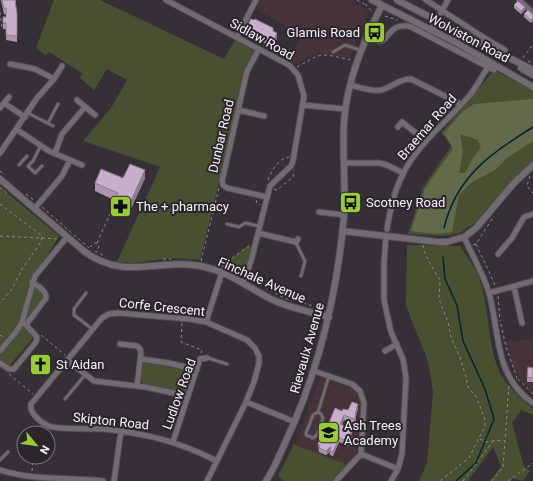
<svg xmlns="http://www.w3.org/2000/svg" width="533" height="481" font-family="Roboto,sans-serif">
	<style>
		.education { fill: #463339 }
		.green { fill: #495032 }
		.forest { fill: #626a4b; fill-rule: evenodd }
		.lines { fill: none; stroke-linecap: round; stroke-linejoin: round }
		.stream { stroke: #05232c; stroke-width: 1.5 }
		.service-casing { stroke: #504c50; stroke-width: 4.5 }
		.minor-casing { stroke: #504c50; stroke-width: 7 }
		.tertiary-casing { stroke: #504c50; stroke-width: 8 }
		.path { stroke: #8e8a8f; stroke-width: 1; stroke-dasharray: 3 3; stroke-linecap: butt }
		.service { stroke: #716c72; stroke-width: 2.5 }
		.minor { stroke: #716c72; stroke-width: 5 }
		.tertiary { stroke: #716c72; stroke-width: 6 }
		.wall { fill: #ac96af }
		.shaded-wall { fill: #8c7a8e }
		.building { fill: #c8afcb; stroke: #8c7a8e }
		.labels { text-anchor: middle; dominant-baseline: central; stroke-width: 4; stroke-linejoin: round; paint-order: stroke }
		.poi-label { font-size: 13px; fill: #f5f2f6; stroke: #2a262b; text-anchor: start }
		.street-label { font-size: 13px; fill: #f5f2f6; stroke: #2a262b }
	</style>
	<rect width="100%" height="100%" fill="#343035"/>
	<!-- education -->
	<path class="education" d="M260,0h91l18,11 -20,47 -25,-4 -11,1 -18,10 -7,-5 14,-26 -47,-25z
		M533,339v55l-11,-11 -7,-11 -6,-15 -4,-15z
		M320,377l31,9 7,8 2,6 1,19 -3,1 -2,33 -4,8 -5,4 -51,-21z"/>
	<!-- green -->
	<path class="green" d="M54,0h46l124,59 11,-19 19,11 -8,20 -46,189 -31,-2 -35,5 -17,-1 43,-95 -77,-26 28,-33 16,-28 -20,-11 -13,21 -14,-12 2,-5 -33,-21 -3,4 -10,-8z
		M494,70l39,21v71l-15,13 -41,47 -17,11 -18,3 -34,-2 15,-47 29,-42 -11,-12z
		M0,187l59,49 -27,44v2l18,13 -21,29 9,8 -33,39 -5,-4z
		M253,245l-9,29 -21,-8 22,-18z
		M407,245l53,1c6,10 16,22 20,34 10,30 7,64 20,93 7,14 22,25 33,36v6l-12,-5 -9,13 12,44 6,4 -7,10 -10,-3 -2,3h-21l11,-15 -8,-19 -25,34h-49l8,-18 6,-71 -5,-31 -22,-55z
		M145,362l22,3 22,5 3,5 -4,15 -4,3 -40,-8 -4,-6 2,-14z
		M294,444l53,21 -14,16h-49l-6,-5z"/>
	<!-- forest -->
	<path class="forest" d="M533,99v42l-26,17 -12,12 -24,13 -12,12 -7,37 -15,2 -26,-3 14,-43 28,-39 -9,-16 18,-21 12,-8zM460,134l18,6 3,7 -9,13 -7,13h-6l4,-21z"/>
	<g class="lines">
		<!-- stream -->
		<path class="stream" d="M444,228c12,-51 47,-75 89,-101
			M443,257l2,22 12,26 6,36 22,48 9,30 -18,44 -20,18"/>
		<defs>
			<path id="service" d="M333,52l12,-7 15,5
				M28,113l25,13
				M48,123l10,-19
				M41,145l-8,16 -5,5 7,7 7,-7
				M19,165l8,-9
				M227,224l12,3 6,-4 14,3
				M296,243l9,18 -4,15
				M86,293l-12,16v6l18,14
				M208,358l19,6
				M65,399l20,-24
				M318,412l3,2 2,4 -6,17 -4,3 -7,-3v-2l7,-18 5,-3 11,-36
				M0,460l8,-8"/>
			<path id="minor" d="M166,0l123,65 9,10 6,21 -11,65 -2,5 -21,20 -19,75 -8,21
				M426,0l60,39 19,11
				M519,0l14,13
				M431,30l17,-30
				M367,35c3,2 8,5 12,6 10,1 9,-18 30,-15l85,44
				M237,37l19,-37
				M259,49l-12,22 -25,110 1,4 4,3 40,9
				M10,64l25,5 19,10
				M350,85c9,2 22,7 31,5 12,-3 17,-11 30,-11l50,25
				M77,100l18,15
				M4,103l21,14
				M303,105l42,4
				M0,108l9,-11
				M238,110l26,6
				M398,127l4,-5 24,19
				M16,129l33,22 33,14
				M0,153l37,-55 17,-19 8,-13
				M55,153l7,-19 23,-27
				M345,163h34l8,2 16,8
				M35,208l27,-32 8,-16
				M319,212l25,3
				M387,229c3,-19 7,-38 16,-55 15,-31 45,-53 67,-79 7,-9 12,-19 18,-28
				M258,233l38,9 2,-3
				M386,236l-2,26v38l7,32 12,27 3,19 -4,76 -4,15 -7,12
				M464,237c8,18 19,36 25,56 11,40 5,83 44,110
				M498,254l14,-16 12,-21 9,-3
				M514,287l8,36
				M489,293l44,-12
				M206,322l16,-50
				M24,324l2,1 20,-27c1,-7 -8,-12 -14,-16
				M120,344l17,2 3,3 1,4 -4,33
				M0,351l16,-19 6,-10 13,-46 32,-39
				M385,351l12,-7
				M141,359l28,4 28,7
				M67,360l27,21 51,6 43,9
				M0,363l9,6h5l22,-27 1,-5 -11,-12
				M314,371l38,13 8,7 4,12 -3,51 -25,27
				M246,402l49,20
				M173,442l27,-83 7,-1
				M361,454l37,15
				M0,470c34,11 68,7 103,11
				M114,481l7,-50
				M207,481l39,-79 8,-20 5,-19v-7l-4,-8 -8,-8 -41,-18 -17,-3 -71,-6 -9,1 -7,4 -71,86c-2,9 10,19 18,22 8,4 43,2 55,3 44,5 73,12 113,32"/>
			<path id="tertiary" d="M372,0l83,42 78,45
				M397,0l136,70
				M521,68l12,7
				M0,179l85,73c41,29 72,6 116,14 29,6 46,21 72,34 18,8 37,12 56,17
				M342,231l96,11h9l10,-3 7,-2 7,-5 6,-5 36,-43 20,-19
				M266,481c8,-12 13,-25 19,-38 34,-72 52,-148 59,-227 2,-31 -2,-62 0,-94 3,-42 19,-79 38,-117"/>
		</defs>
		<!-- service casing -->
		<use href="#service" class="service-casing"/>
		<!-- minor casing -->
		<use href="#minor" class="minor-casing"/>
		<!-- tertiary casing -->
		<use href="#tertiary" class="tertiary-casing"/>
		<!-- path -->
		<path class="path" d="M357,0l9,5
			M367,4l-1,2 6,5
			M0,12l2,16
			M385,16l13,4
			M523,58l10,-14
			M528,61l5,2
			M297,67l20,-11 10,-1 25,5
			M0,171l4,4
			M530,176l-3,10 6,7
			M268,180c3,-9 11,-22 21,-23
			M0,187l9,8
			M274,189l3,1 16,-13 1,-7
			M26,194l9,7
			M256,200l1,3 3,2
			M0,204l42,32 -1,6 -19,27 -10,20 -12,14
			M42,207l47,41
			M0,236l59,3
			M97,243l12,-27 7,-11
			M476,244l19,41
			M423,245l1,6 5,11 11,18 -1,19 9,23 3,15 9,20 6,20 2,10 9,11 8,22v6l-16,32 -29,23
			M473,245l3,-1 18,-28
			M90,247l4,-4h3l2,3 -2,5
			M95,251l8,4
			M163,259h8
			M201,261l18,-73
			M216,264l25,10
			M223,266l13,-11 13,-9
			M249,278l35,20 41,11
			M498,296l2,25
			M182,323l-1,19 21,8 -1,3
			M501,324l5,23 11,31 -1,1
			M0,335l5,3
			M41,335l24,20
			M9,374l24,20
			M518,379l15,15
			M37,433l5,-5
			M480,439l6,3 18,-2
			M32,471l1,-14
			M463,481l31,-41
			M492,481l11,-14 6,-82
			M508,481l25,-18"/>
		<!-- service -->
		<use href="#service" class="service"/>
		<!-- minor -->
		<use href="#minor" class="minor"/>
		<!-- tertiary -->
		<use href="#tertiary" class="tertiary"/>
	</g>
	<!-- wall -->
	<path class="wall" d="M1,0h15v2h-1l2,11v29l-11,-2v-11h-3v-6l3,-6v-3h-2z
		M514,5l11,5 -4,4 -7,-6z
		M524,14l9,1 -2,8 -7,-6z
		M247,26l26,5 4,8 -3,6 -2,-1 -3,3 -3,-1v-2l-17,-9v-2l-2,-1z
		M123,178h22l-16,35 -8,-1 -4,-3 -1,-8 -21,-10v-8z
		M533,368v14h-6v-5z
		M358,409l-2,6v4l-2,5 -10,-4 -2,4 10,9 -2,5h3l-1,9 -13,-5 -6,14 -3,-1v-3l-4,3 -7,-3 -1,-8 24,-33 6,-1z"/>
	<!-- shaded-wall -->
	<path class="shaded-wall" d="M525,7v3l-4,4v-3z
		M533,18v3l-2,2v-3z
		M277,33v6l-3,6v-5z
		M272,39v5l-3,3v-5z
		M145,170v8l-16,35v-8z
		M358,404v5l-2,6v4l-2,5 1,-10z
		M344,415v5l-4,8v-4z
		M352,429v4l-3,8v-4z
		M339,438v4l-6,14v-4z
		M330,447v5l-4,3v-4z"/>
	<!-- building -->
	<path class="building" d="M2,0h13l2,13v23l-11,-1v-12h-3v-6h3v-9h-2z
		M518,1l7,6 -4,4 -7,-6z
		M528,10l5,5v3l-2,2 -7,-6z
		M251,19l3,1 1,-1 18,9v3l4,2 -3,7 -2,-1 -3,3 -3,-2 1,-1 -18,-10v-1l-2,-2z
		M130,164l15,6 -16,35 -8,-2 -4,-2 -1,-4 2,-4 -23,-10 6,-14 22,9z
		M528,367l5,1v10l-6,-1z
		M352,402l6,2 -3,10 1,1 -2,4 -10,-4 -4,9 12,5 -3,8 4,1 -1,5 -13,-5 -6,14 -3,-1 1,-3 -1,-1 -4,4 -7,-3 1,-3 -2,-1 4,-10 2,1 11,-27 7,3 1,-2 5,1z"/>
	<!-- icons -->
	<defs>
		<symbol id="bus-square" viewBox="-11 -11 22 22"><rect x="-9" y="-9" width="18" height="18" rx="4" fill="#98cb37" stroke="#2a262b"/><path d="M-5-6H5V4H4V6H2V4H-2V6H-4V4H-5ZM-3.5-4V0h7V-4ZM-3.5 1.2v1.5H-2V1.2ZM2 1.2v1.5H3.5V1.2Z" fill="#111"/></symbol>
		<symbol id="pharmacy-square" viewBox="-11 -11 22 22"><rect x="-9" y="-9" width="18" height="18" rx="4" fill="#98cb37" stroke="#2a262b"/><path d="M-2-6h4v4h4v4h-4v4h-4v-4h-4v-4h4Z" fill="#111"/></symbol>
		<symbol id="church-square" viewBox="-11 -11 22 22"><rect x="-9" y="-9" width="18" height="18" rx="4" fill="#98cb37" stroke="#2a262b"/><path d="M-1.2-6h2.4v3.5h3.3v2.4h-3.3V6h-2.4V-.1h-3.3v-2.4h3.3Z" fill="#111"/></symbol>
		<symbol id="school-square" viewBox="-11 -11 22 22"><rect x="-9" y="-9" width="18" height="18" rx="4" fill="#98cb37" stroke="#2a262b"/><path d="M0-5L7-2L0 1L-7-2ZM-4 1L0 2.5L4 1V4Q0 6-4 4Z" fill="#111"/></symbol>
	</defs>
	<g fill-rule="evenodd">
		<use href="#bus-square" x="362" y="20" width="25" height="25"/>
		<use href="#bus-square" x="338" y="190" width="25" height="25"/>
		<use href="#pharmacy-square" x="108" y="194" width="25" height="25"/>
		<use href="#church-square" x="28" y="352" width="25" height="25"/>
		<use href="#school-square" x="316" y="420" width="25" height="25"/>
	</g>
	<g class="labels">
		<!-- poi labels -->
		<g class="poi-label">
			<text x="360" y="32" text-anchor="end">Glamis Road</text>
			<text x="366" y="202">Scotney Road</text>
			<text x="136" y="206">The + pharmacy</text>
			<text x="56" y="364">St Aidan</text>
			<text x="344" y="425">Ash Trees<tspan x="344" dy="15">Academy</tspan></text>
		</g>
		<!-- street labels -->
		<g class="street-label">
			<text transform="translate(469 38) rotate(28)">Wolviston Road</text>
			<text transform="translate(262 39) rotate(29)">Sidlaw Road</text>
			<text transform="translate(427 127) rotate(-49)">Braemar Road</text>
			<text transform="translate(221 136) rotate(-77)">Dunbar Road</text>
			<text transform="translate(262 280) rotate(24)">Finchale Avenue</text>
			<text transform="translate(162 307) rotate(6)">Corfe Crescent</text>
			<text transform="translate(307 348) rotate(-74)">Rievaulx Avenue</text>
			<text transform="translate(179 394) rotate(-70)">Ludlow Road</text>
			<text transform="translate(111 421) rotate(6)">Skipton Road</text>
		</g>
	</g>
	<!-- north arrow -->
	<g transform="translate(36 445) rotate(119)"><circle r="19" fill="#2a262b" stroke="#7b787c"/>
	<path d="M0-3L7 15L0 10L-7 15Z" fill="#98cb37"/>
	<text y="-6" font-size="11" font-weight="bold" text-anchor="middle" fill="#f5f2f6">N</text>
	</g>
</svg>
